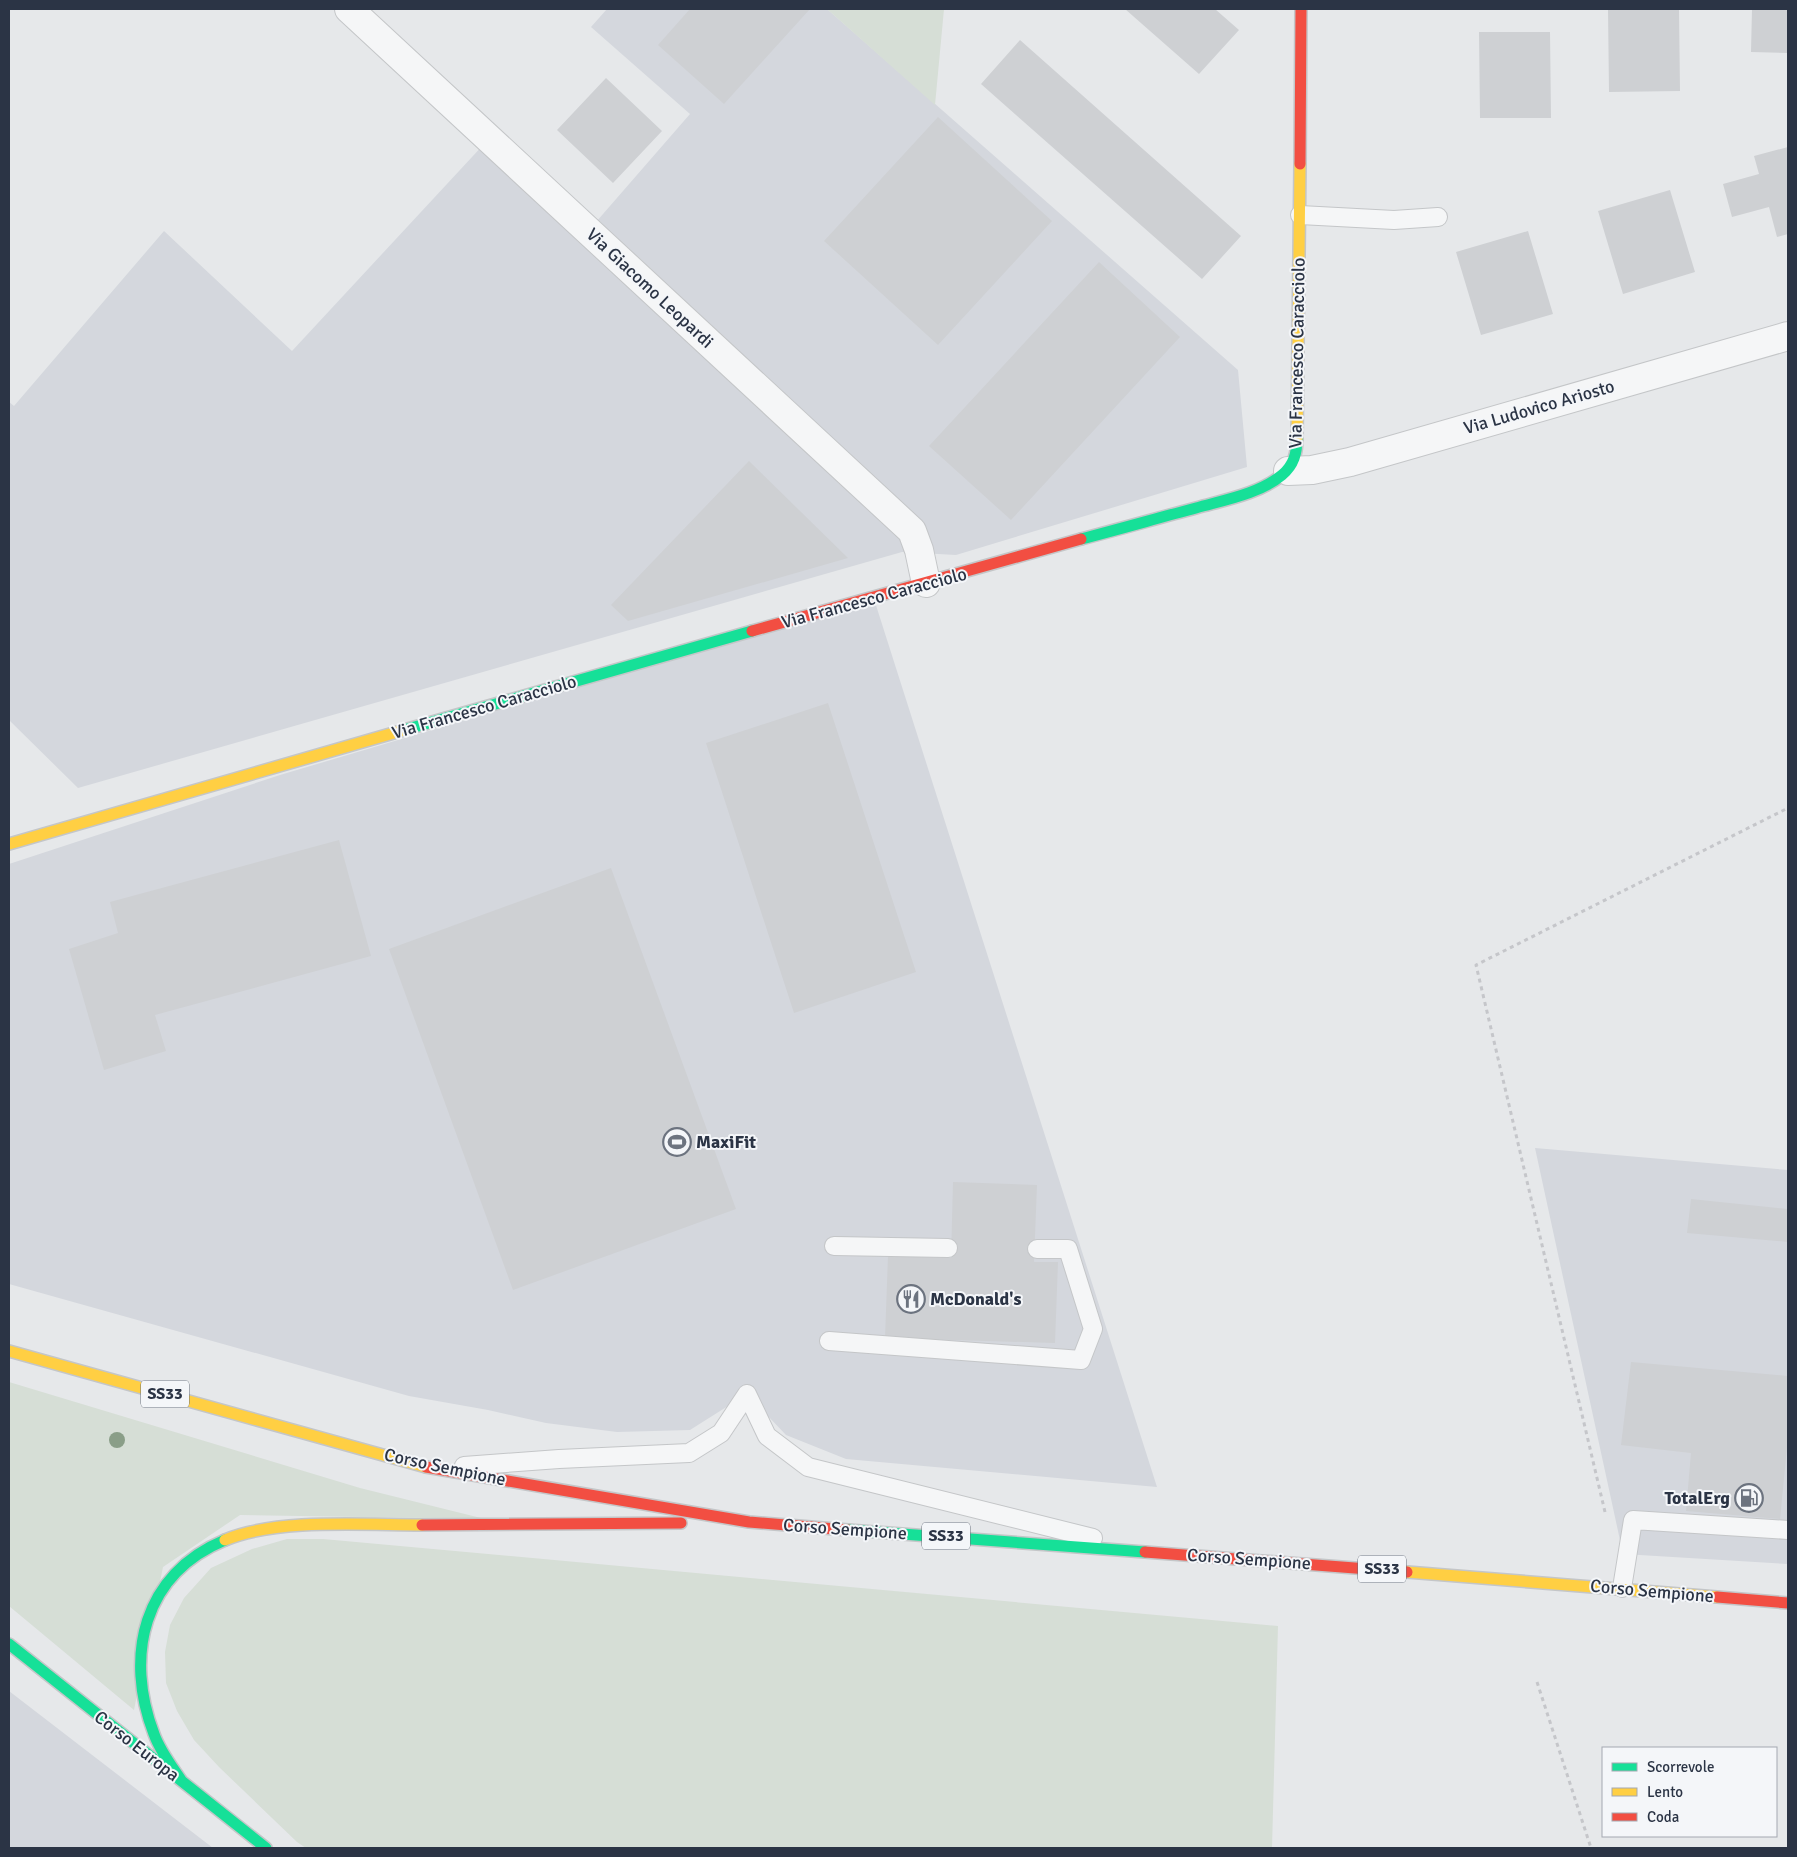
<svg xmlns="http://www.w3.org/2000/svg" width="1797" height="1857" font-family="Signika,sans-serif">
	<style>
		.built { fill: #d4d7dd }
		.green { fill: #d6ded6 }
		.building { fill: #ced0d3 }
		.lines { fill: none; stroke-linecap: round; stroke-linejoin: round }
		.lane-casing { stroke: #c4c6c8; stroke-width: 20 }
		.street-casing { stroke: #c4c6c8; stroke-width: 30 }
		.fast-casing { stroke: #c4c6c8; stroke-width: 14 }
		.slow-casing { stroke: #c4c6c8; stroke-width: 14 }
		.jam-casing { stroke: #c4c6c8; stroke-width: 14 }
		.path { stroke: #c5c6ca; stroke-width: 3; stroke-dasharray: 4 4; stroke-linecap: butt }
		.lane { stroke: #f5f6f7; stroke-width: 18 }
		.street { stroke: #f5f6f7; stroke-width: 28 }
		.fast { stroke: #16e098; stroke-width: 11 }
		.slow { stroke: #ffcf43; stroke-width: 11 }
		.jam { stroke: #f24e42; stroke-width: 11 }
		.tree { fill: #8a9e88 }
		.labels { text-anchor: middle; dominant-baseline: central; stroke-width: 4; stroke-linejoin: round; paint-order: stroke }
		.shield { fill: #f4f6f9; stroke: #676e7b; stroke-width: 1 }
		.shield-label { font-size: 16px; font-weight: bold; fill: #2b3445 }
		.street-label { font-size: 18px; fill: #2b3445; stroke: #f4f6f9 }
		.poi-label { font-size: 18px; font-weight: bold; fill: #2b3445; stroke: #f4f6f9; text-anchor: start }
	</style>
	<rect width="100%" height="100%" fill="#e6e8ea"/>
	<!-- built -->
	<path class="built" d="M607,9h220l411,361 9,97 -291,88 -54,-3 -824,236 -69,-68v-318l5,4 150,-175 128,120 193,-208 98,94 107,-123 -99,-87z
		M874,599l283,888 -311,-28 -60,-24 -39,-41 -57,36 -73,2 -71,-9 -58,-13 -79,-14 -400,-112v-420l271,-89z
		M1535,1148l253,22v394l-165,-10z
		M9,1691l204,157h-204z"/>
	<!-- green -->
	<path class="green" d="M827,9h117l-9,96z
		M9,1382l351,106 125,31 -245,-4 -77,52 -29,143 -125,-104z
		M287,1539h36l955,87 -6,222h-966l-9,-6 -78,-75 -25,-27 -17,-29 -11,-28 -1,-31 5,-27 14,-27 27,-30 41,-19z"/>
	<!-- building -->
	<path class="building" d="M690,9h120l-86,95 -66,-59z
		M1125,9h90l24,21 -40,44z
		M1608,9h71l1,82 -71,1z
		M1752,9h36v44l-37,-1z
		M1479,32h71l1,86h-71z
		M1020,40l221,196 -39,43 -221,-195z
		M606,78l56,53 -49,52 -56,-53z
		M938,117l114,104 -114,124 -114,-104z
		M1788,147v87l-11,3 -8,-30 -37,10 -9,-33 36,-10 -5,-18z
		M1670,190l25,82 -72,22 -25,-83z
		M1528,231l25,83 -72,21 -25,-83z
		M1099,262l81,75 -169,183 -82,-74z
		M749,461l99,97 -220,63 -17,-16z
		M828,703l88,269 -122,41 -88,-270z
		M339,840l32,116 -216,59 11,36 -62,19 -35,-121 49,-16 -8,-31z
		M611,868l125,341 -223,81 -124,-341z
		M953,1182l84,3 -3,77h24l-3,81 -170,-5 3,-82 63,2z
		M1691,1199l97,10v33l-101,-9z
		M1631,1362l157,14v61l-8,82 -94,-8 5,-58 -70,-8z"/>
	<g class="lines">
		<defs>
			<path id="lane" d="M1300,215l94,5 44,-3
				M834,1246l114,2
				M829,1341l252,19 12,-31 -25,-80h-31
				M747,1394l20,42 41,31 285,71
				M464,1466l95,-7 130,-6 32,-20 26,-39
				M1622,1588l11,-68 155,10"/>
			<path id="street" d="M349,9l563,522 7,19 7,33
				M1288,471l24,-1 38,-8 438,-126"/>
			<path id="fast" d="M1081,539c39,-10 77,-21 115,-31 28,-8 63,-14 86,-33 12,-10 15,-22 15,-37
				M404,730l348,-99
				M848,1530l297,22
				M9,1644l257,204
				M181,1780c-10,-15 -21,-29 -27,-46 -30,-78 -11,-160 71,-194"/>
			<path id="slow" d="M1297,438l3,-274
				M9,844l395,-114
				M9,1351l417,116
				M225,1540c52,-22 140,-15 197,-15
				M1407,1572l310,25"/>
			<path id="jam" d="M1300,164l1,-155
				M752,631l329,-92
				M426,1467l323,55 99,8
				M422,1525l259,-2
				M1145,1552l262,20
				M1717,1597l71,6"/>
		</defs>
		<!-- lane casing -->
		<use href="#lane" class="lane-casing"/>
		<!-- street casing -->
		<use href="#street" class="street-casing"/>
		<!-- fast casing -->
		<use href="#fast" class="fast-casing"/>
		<!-- slow casing -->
		<use href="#slow" class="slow-casing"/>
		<!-- jam casing -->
		<use href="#jam" class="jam-casing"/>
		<!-- path -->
		<path class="path" d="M1605,1512l-129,-547 312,-157
			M1537,1682l54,166"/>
		<!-- lane -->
		<use href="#lane" class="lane"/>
		<!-- street -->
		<use href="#street" class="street"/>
		<!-- fast -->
		<use href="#fast" class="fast"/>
		<!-- slow -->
		<use href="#slow" class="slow"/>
		<!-- jam -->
		<use href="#jam" class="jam"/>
	</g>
	<!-- trees -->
	<circle class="tree" cx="117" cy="1440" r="8"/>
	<!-- icons -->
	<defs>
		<symbol id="stadium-ring" viewBox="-11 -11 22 22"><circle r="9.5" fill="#f4f6f9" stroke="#6c737f" stroke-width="1.5"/><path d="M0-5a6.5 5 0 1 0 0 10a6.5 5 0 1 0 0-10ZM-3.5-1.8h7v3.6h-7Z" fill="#6c737f"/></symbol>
		<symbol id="restaurant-ring" viewBox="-11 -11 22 22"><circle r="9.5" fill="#f4f6f9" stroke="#6c737f" stroke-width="1.5"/><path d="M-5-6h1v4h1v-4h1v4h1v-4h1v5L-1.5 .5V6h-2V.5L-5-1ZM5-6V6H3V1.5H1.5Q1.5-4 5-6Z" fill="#6c737f"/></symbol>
		<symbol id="fuel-ring" viewBox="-11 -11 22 22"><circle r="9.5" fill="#f4f6f9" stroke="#6c737f" stroke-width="1.5"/><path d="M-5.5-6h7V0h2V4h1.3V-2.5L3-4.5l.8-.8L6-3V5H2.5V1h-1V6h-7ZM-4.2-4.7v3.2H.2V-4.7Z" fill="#6c737f"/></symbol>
	</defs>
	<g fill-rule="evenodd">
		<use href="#stadium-ring" x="661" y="1126" width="32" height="32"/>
		<use href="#restaurant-ring" x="895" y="1283" width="32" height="32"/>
		<use href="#fuel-ring" x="1733" y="1482" width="32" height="32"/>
	</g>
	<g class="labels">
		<!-- shield labels -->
		<g class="shield">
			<rect x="141" y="1380.5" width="48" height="27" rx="4"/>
			<rect x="922" y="1522.5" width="48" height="27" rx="4"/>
			<rect x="1358" y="1555.5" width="48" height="27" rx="4"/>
		</g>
		<g class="shield-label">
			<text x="165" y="1394">SS33</text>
			<text x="946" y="1536">SS33</text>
			<text x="1382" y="1569">SS33</text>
		</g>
		<!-- street labels -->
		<g class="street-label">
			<text transform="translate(650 288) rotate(43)">Via Giacomo Leopardi</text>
			<text transform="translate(1297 353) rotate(-89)">Via Francesco Caracciolo</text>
			<text transform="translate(1539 407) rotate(-16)">Via Ludovico Ariosto</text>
			<text transform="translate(874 598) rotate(-15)">Via Francesco Caracciolo</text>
			<text transform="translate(484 707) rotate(-16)">Via Francesco Caracciolo</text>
			<text transform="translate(445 1467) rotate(12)">Corso Sempione</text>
			<text transform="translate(845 1529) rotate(4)">Corso Sempione</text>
			<text transform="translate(1249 1559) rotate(4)">Corso Sempione</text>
			<text transform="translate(1652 1591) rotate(5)">Corso Sempione</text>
			<text transform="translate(137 1746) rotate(38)">Corso Europa</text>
		</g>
		<!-- poi labels -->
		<g class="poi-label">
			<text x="696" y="1142">MaxiFit</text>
			<text x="930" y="1299">McDonald's</text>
			<text x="1730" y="1498" text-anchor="end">TotalErg</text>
		</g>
	</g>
	<!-- border -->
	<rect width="1797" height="1857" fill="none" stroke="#2b3445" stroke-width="20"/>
	<!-- legend -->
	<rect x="1602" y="1747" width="175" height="90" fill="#f4f6f9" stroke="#a4a8b1"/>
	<rect x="1612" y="1763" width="25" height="8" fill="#16e098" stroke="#a4a8b1"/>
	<text x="1647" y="1772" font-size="15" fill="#2b3445">Scorrevole</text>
	<rect x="1612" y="1788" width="25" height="8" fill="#ffcf43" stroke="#a4a8b1"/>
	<text x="1647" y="1797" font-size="15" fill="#2b3445">Lento</text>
	<rect x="1612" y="1813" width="25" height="8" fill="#f24e42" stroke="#a4a8b1"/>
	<text x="1647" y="1822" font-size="15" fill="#2b3445">Coda</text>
</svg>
